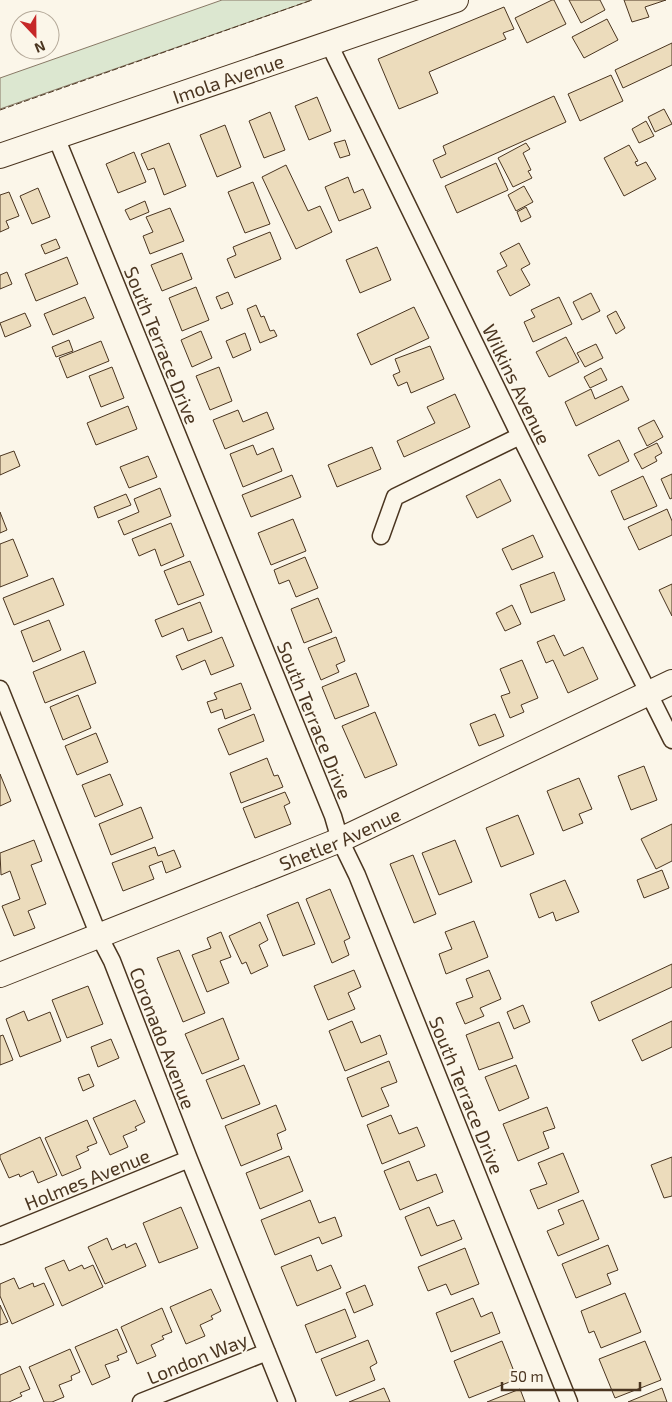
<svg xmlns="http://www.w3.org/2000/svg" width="672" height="1402" font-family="'Exo 2',sans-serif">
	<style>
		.green { fill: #dce7d0; stroke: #887966 }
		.building { fill: #ecdcbc; stroke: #4a3520 }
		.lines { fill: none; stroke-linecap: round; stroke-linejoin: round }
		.street-casing { stroke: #4a3520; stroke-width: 19 }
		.secondary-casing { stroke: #4a3520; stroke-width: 26 }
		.street { stroke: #fbf6e9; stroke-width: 16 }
		.secondary { stroke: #fbf6e9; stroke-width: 24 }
		.fence { stroke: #4a3520; stroke-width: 1; stroke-dasharray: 6 2.5; stroke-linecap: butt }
		.labels { text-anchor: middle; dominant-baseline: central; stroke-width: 4; stroke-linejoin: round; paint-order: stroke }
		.street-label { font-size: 19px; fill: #4a3520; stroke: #fbf6e9 }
	</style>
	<rect width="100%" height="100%" fill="#fbf6e9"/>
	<!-- green -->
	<path class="green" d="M222,0h90l-312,109v-31z"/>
	<!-- building -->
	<path class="building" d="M552,0h2l12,24 -39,19 -12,-25z
		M569,0h31l5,10 -24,13z
		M624,0h42l-21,7 4,10 -17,5z
		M504,7l10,22 -11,4 3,6 -77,33 9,21 -39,16 -21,-50z
		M607,19l11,21 -34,18 -12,-21z
		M672,43v22l-49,23 -8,-18z
		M611,75l12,26 -43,20 -12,-27z
		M554,96l12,26 -125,56 -8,-18 13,-6 -3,-8z
		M317,97l14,34 -22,9 -14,-34z
		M664,109l8,15 -17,8 -7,-15z
		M270,112l15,38 -21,8 -15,-37z
		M646,121l8,15 -15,7 -7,-14z
		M225,125l16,42 -24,10 -17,-42z
		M345,140l5,15 -10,3 -6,-15z
		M169,143l17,43 -22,9 -10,-27 -6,2 -7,-16z
		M526,143l4,6 -7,4 8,17 -3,1 4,7 -19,9 -15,-29z
		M629,145l9,16 -3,1 2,4 9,-4 10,17 -32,17 -20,-38z
		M134,152l12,30 -28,11 -12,-29z
		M496,163l12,27 -51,23 -12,-27z
		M286,165l22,46 12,-5 12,26 -36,17 -34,-72z
		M348,177l6,16 9,-4 8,19 -32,13 -14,-34z
		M253,182l17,42 -25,9 -17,-41z
		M524,186l9,16 -17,9 -8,-16z
		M38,188l12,29 -18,7 -12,-28z
		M9,192l10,24 -13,5 3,7 -9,4v-37z
		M145,201l4,11 -19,8 -5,-10z
		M526,207l5,10 -10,5 -4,-10z
		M170,208l14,33 -34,13 -7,-18 10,-4 -7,-15z
		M270,232l11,27 -46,19 -8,-19 9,-4 -3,-8z
		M56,239l4,9 -15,6 -4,-9z
		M519,243l11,21 -9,5 9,16 -20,11 -13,-25 10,-5 -7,-13z
		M377,247l14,33 -31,13 -14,-33z
		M182,253l10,26 -30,12 -11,-26z
		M67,257l11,27 -42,17 -11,-27z
		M7,272l5,12 -12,5v-14z
		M196,287l13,33 -27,11 -13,-33z
		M228,292l5,12 -12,5 -5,-12z
		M591,293l9,18 -18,9 -9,-18z
		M85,297l9,21 -41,17 -9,-21z
		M559,297l13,27 -39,18 -9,-20 11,-5 -4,-7z
		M256,305l5,12 3,-1 6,15 4,-1 3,6 -17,7 -13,-34z
		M414,307l15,31 -58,27 -14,-31z
		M616,311l9,17 -9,6 -9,-18z
		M25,313l6,13 -26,11 -5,-14z
		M201,331l11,27 -20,9 -11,-27z
		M245,333l6,17 -18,8 -7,-17z
		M566,337l13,25 -30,15 -13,-25z
		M69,340l4,11 -17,6 -4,-10z
		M101,341l8,20 -42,17 -8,-20z
		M596,344l7,14 -18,9 -8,-14z
		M430,346l14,33 -33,14 -4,-11 -9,4 -5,-11 7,-3 -5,-13z
		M112,367l12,31 -23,9 -12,-31z
		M219,367l13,34 -22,9 -14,-34z
		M601,368l6,12 -17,8 -6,-11z
		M622,386l7,14 -53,26 -11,-24 26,-13 4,10z
		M455,394l15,33 -66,30 -7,-16 38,-18 -8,-16z
		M128,406l9,23 -41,16 -9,-22z
		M238,410l5,12 24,-10 7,17 -49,20 -12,-29z
		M654,420l9,17 -16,9 -9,-18z
		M619,440l10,21 -30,15 -11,-21z
		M657,443l5,10 -7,4 2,4 -15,8 -8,-15z
		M253,445l4,10 16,-7 9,23 -39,16 -13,-33z
		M372,447l9,22 -44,18 -9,-22z
		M14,451l6,15 -20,9v-19z
		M148,456l9,21 -28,11 -9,-21z
		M672,474v24l-2,1 -9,-20z
		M292,475l9,22 -50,20 -9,-22z
		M643,476l14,30 -33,14 -13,-29z
		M500,479l11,22 -34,17 -11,-22z
		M160,488l11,28 -47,19 -6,-14 21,-9 -5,-13z
		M126,494l5,11 -33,13 -4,-11z
		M667,509l5,12v14l-33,15 -11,-23z
		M0,512l7,18 -7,3z
		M293,519l13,32 -35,14 -13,-32z
		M171,523l13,33 -23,10 -6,-17 -16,7 -7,-17z
		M533,535l10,22 -31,13 -10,-21z
		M13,539l15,37 -28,11v-43z
		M305,557l13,31 -22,9 -7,-17 -10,4 -5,-14z
		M190,561l14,34 -26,10 -14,-34z
		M554,572l11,28 -34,13 -11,-28z
		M53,578l11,27 -50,20 -11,-27z
		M672,584v32l-13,-26z
		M318,598l14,34 -28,11 -13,-34z
		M200,602l12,30 -24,9 -5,-13 -21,9 -7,-17z
		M512,605l9,19 -16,7 -9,-18z
		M49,620l12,30 -28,12 -12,-31z
		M554,635l10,21 19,-9 15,32 -30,14 -15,-33 -7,3 -9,-21z
		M222,637l12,29 -23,9 -6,-15 -23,10 -6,-14z
		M336,637l9,24 -9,4 3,7 -18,8 -13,-32z
		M84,651l12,32 -51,20 -12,-31z
		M522,660l16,38 -17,7 3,7 -14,6 -9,-22 9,-3 -10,-24z
		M356,673l13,33 -34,13 -13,-32z
		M241,683l10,26 -26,10 -3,-10 -11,4 -4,-11 10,-3 -3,-6z
		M78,695l13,33 -28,12 -13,-33z
		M375,712l22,53 -32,13 -23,-52z
		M254,714l10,27 -35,14 -11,-26z
		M495,714l9,22 -25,10 -9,-22z
		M96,733l12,29 -31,13 -12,-29z
		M267,758l7,18 4,-1 5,12 -42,16 -11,-30z
		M644,766l13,34 -26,10 -13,-34z
		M0,774l11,27 -11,5z
		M110,774l13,31 -28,12 -13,-32z
		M579,778l13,31 -13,5 4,9 -20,8 -16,-40z
		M285,792l5,11 -6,3 7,18 -36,14 -12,-30z
		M141,807l12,31 -42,17 -12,-31z
		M518,815l16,39 -33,13 -15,-39z
		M672,824v37l-16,8 -15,-30z
		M34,840l8,21 -11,4 15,39 -18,7 7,17 -21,8 -12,-30 18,-7 -10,-28 -9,4 -1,-22z
		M455,840l17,42 -33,13 -17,-42z
		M155,847l3,9 16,-6 7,17 -15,6 -4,-12 -13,5 5,13 -31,12 -11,-28z
		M413,855l23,59 -22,9 -24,-59z
		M662,870l7,18 -25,10 -7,-18z
		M565,880l14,32 -23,9 -3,-9 -14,6 -9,-24z
		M330,889l20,49 -6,3 5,14 -17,8 -26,-64z
		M298,902l17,42 -32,12 -16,-41z
		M474,921l14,36 -42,17 -7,-20 13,-5 -7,-17z
		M260,922l8,18 -9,5 9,21 -17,8 -5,-12 -4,2 -13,-28z
		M221,932l10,25 -11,4 9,22 -22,9 -15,-37 19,-7 -4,-10z
		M179,950l26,63 -22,9 -26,-64z
		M672,964v23l-73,34 -8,-19z
		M354,970l7,17 -13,6 7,16 -27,11 -14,-34z
		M489,970l12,29 -21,9 4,8 -19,8 -9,-21 17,-6 -7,-18z
		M88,986l15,38 -36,14 -15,-38z
		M523,1005l7,17 -16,7 -7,-17z
		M24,1011l4,10 22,-9 11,29 -41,16 -14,-38z
		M223,1018l16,41 -37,15 -17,-40z
		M352,1021l9,22 19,-8 7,19 -42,17 -16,-40z
		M672,1021v26l-30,14 -10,-21z
		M499,1022l14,36 -34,12 -13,-35z
		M3,1035l10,25 -13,5v-29z
		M111,1039l8,19 -21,9 -7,-20z
		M389,1061l8,21 -16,6 8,18 -27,11 -15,-39z
		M244,1065l16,39 -38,15 -16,-39z
		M516,1065l13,33 -30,13 -14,-34z
		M89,1074l5,12 -11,5 -5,-13z
		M135,1100l10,22 -10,5 2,3 -14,6 5,11 -18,8 -17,-37z
		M276,1105l10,25 -9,4 5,15 -41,17 -16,-40z
		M547,1107l8,21 -12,4 6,16 -31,13 -15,-37z
		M391,1115l8,19 18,-7 8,19 -43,18 -15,-39z
		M87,1120l10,23 -10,4 2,3 -13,6 5,12 -19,8 -17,-38z
		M40,1137l17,38 -19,8 -5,-12 -13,6 -1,-3 -10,4 -9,-20v-3z
		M563,1153l16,39 -41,17 -8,-19 17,-6 -9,-21z
		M289,1156l14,35 -43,18 -14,-36z
		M672,1157v39l-8,2 -13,-33z
		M409,1161l8,20 19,-7 7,18 -43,18 -16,-39z
		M310,1200l9,23 16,-6 7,19 -20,8 -3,-7 -44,18 -14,-35z
		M583,1200l16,39 -41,17 -11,-25 17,-7 -6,-14z
		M181,1207l17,41 -39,15 -16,-40z
		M429,1207l8,19 17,-6 8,19 -41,17 -16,-39z
		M107,1238l5,12 13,-6 1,4 10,-5 10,23 -41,18 -17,-37z
		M608,1245l10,25 -11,4 4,10 -35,14 -14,-34z
		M465,1248l14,36 -28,11 -5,-11 -18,7 -10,-24z
		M311,1255l6,16 14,-6 10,23 -44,18 -16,-39z
		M64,1260l5,11 13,-6 2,4 9,-4 10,22 -41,19 -17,-38z
		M14,1278l5,11 14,-6 1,4 10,-4 10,22 -42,19 -12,-28v-12z
		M365,1285l8,20 -19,8 -8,-20z
		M211,1289l10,22 -10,5 2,3 -13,6 5,11 -19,8 -16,-37z
		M625,1293l16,39 -40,16 -7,-17 -5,2 -8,-22z
		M473,1298l8,19 11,-5 8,21 -49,19 -15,-39z
		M0,1305l8,17 -8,3z
		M162,1308l10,24 -10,4 2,3 -13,6 5,11 -19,8 -16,-37z
		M345,1309l11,28 -40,16 -11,-28z
		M117,1329l10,23 -10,4 2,4 -14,5 5,12 -18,8 -17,-38z
		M368,1340l9,23 -7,4 5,13 -39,16 -15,-37z
		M502,1341l15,38 -48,19 -15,-37z
		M645,1341l16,39 -46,18 -16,-39z
		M70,1349l10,23 -9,4 1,4 -13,5 5,12 -12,5h-8l-15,-35z
		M20,1366l10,23 -10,4 2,3 -13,6h-9v-27z
		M384,1388l6,14h-41z
		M662,1388l5,14h-39z
		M520,1389l5,13h-38z"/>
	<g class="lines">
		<defs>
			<path id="street" d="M329,44l191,392 152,304
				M56,137l277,679 7,24 17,35 212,527
				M381,536l14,-39 125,-61
				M0,689l99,247 13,25 77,198 98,243
				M0,1236l189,-77
				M141,1402l126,-50"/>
			<g id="secondary">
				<path id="s1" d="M0,156l456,-156"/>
				<path id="s2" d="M0,975l340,-135 332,-158"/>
			</g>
		</defs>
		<!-- street casing -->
		<use href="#street" class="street-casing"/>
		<!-- secondary casing -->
		<use href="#secondary" class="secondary-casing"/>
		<!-- street -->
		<use href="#street" class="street"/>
		<!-- secondary -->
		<use href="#secondary" class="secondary"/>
		<!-- fence -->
		<path class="fence" d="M0,110l312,-110"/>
	</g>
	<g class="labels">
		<!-- street labels -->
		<g class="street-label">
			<text stroke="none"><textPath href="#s1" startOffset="241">Imola Avenue</textPath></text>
			<text transform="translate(162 345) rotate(68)">South Terrace Drive</text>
			<text transform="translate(517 384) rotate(64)">Wilkins Avenue</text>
			<text transform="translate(315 720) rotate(68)">South Terrace Drive</text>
			<text stroke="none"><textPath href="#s2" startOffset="366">Shetler Avenue</textPath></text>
			<text transform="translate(163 1038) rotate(69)">Coronado Avenue</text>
			<text transform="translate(467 1095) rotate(68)">South Terrace Drive</text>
			<text transform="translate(87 1179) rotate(-22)">Holmes Avenue</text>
			<text transform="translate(197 1358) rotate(-22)">London Way</text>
		</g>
	</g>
	<!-- north arrow -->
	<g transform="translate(35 35) rotate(158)"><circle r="24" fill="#fbf6e9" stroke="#b4a999"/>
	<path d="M0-4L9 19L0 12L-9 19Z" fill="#c62828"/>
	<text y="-8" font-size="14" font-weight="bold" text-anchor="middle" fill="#4a3520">N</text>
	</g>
	<!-- scale -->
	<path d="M502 1382v8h138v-8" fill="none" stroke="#4a3520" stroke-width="2.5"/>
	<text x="510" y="1382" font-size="15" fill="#4a3520" stroke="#fbf6e9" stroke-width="4" paint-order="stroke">50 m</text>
</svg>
